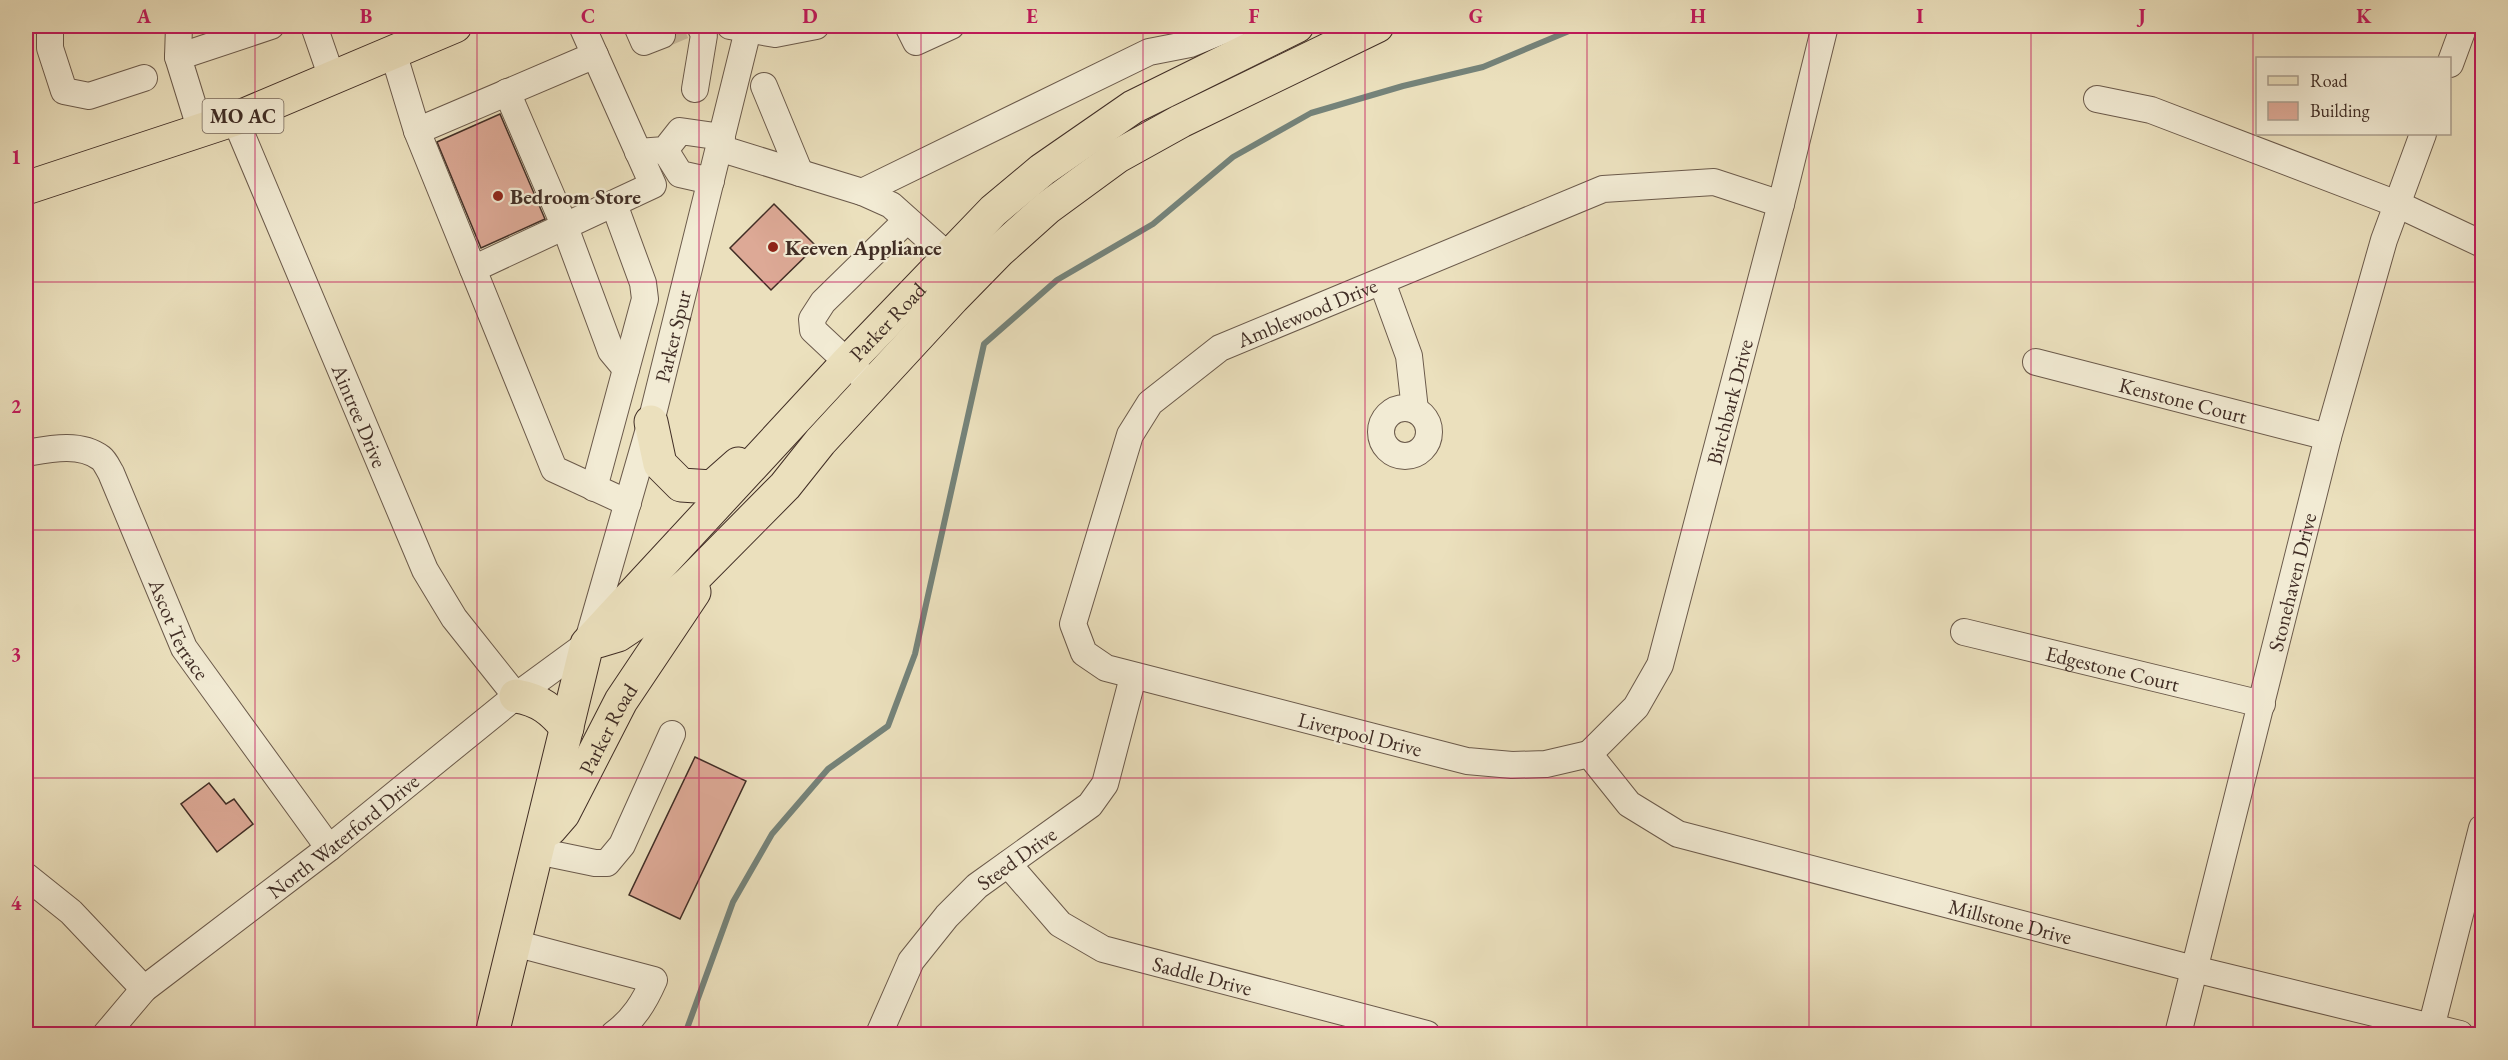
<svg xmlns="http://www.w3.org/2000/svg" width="2508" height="1060" font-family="'EB Garamond',serif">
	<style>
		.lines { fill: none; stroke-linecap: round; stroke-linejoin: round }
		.stream { stroke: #75837a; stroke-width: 6 }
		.building { fill: #dda996; stroke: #402d25; stroke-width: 1.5 }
		.minor-tunnel { stroke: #c9bc9f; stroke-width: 26; stroke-dasharray: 26 13; stroke-linecap: butt }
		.minor-casing { stroke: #6b5a4b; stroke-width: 28 }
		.major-casing { stroke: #402d25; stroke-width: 35 }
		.minor { stroke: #f2ebd4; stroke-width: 26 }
		.major { stroke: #ebe0bd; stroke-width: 33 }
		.grid { fill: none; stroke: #c2185b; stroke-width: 1.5; stroke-opacity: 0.55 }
		.poi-dot { fill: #8f2418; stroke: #f2ebd4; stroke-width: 2 }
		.labels { text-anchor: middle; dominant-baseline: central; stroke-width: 4.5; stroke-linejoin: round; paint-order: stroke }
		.shield { fill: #f2ebd4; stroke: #75665a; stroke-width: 1.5 }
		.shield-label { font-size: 20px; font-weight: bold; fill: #402d25 }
		.poi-label { font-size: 21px; font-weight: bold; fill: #402d25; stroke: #f2ebd4; text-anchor: start }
		.street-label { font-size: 21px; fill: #402d25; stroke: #f2ebd4 }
		.neatline { fill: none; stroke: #c2185b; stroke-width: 2 }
		.grid-label { font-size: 20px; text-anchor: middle; font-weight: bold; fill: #c2185b }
	</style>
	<rect width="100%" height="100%" fill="#ebe0bd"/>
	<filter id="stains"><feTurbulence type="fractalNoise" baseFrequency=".00333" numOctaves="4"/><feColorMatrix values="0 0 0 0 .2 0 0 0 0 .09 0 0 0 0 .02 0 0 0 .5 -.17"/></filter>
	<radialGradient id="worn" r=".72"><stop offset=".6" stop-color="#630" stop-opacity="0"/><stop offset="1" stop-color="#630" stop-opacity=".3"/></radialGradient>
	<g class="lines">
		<!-- stream -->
		<path class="stream" d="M685,1034l48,-132 39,-68 56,-65 60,-43 27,-72 69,-310 73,-64 96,-56 80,-67 78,-44 92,-27 80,-19 98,-41"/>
	</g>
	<!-- building -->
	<path class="building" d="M500,114l45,105 -64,29 -44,-106z
		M774,204l42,42 -45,44 -41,-42z
		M695,757l51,24 -66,138 -51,-24z
		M209,783l17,21 8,-5 19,25 -36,28 -36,-48z"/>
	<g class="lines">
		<!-- minor-tunnel -->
		<path class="minor-tunnel" d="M662,35l21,-9"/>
		<defs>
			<g id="minor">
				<path d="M50,26v22l14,43 25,5 55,-18"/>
				<path d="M314,26l18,52"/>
				<path d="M637,26l7,16 18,-7"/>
				<path d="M730,26l45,8 41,-8"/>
				<path d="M908,26l8,16 35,-16"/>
				<path d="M393,52l24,79 137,338 74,34"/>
				<path d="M178,57l1,-31"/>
				<path d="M2450,64l14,-38"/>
				<path d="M764,86l36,87"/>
				<path d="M695,89l9,-54 -4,-9"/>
				<path d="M507,92l58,135 46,124 15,18"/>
				<path d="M2097,99l54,11 246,94 85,40"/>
				<path id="s1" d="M235,119l190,451 29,48 62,78"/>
				<path d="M201,131l-23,-74 93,-31"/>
				<path d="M417,131l178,-76"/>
				<path d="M719,148l143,44 287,-140 41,-8 44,-18"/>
				<path d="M665,150l15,24 31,7"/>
				<path d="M638,152l27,-2 15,-19 42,6"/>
				<path d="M862,192l29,13 57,51"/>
				<path d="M473,269l180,-84 -71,-159"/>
				<path d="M1382,282l27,74 6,54"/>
				<path id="s2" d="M2036,362l292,75"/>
				<path d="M861,375l-48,-45 -1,-11 11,-17 84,-82"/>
				<circle cx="1405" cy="432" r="24"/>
				<path id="s3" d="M26,453c23,-4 54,-11 75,5 4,3 7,10 10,15l73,175 145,200"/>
				<path d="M594,488l51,-189 -2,-16 -29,-79"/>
				<path id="s4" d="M1964,632l298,72"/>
				<path id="s5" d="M1589,754l-43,10 -34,1 -45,-4 -361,-93 -22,-15 -11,-29 57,-189 20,-32 70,-55 383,-159 111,-7 67,22"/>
				<path id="s6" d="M1589,754l40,50 49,30 516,135 266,65"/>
				<path id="s7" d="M1589,754l47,-47 24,-42 121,-461 44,-178"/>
				<path d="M537,851l58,12h12l15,-18 50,-111"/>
				<path id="s8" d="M1008,864l52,60 43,25 324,85"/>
				<path d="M26,876l45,36 73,77"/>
				<path d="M514,943l140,37c-10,23 -21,40 -40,54"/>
				<path d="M2431,1028l51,-200"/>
				<path id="s9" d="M106,1034l38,-45 185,-141 187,-152 71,-52 64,-222 98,-396"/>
				<path id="s10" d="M879,1034l32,-73 36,-45 30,-30 113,-81 15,-21 28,-107"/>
				<path id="s11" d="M2178,1034l150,-597 56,-197 39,-106"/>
			</g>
			<g id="major">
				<path d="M26,188l209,-69 220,-93"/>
				<path d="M651,422l9,42 21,21 31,2 26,-23"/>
				<path d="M598,641l20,-6 48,-32 22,-19 97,-98 35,-44 133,-144 46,-47 48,-43 71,-52 63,-35 196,-95"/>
				<path d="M516,696c24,4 36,14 51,32"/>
				<path id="s12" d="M550,829l13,-15 58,-113 73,-109"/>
				<path id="s13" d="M492,1034l95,-390 260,-281 146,-152 49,-41 91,-63 164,-81"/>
			</g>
		</defs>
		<!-- minor casing -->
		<use href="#minor" class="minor-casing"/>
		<!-- major casing -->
		<use href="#major" class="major-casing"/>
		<!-- minor -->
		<use href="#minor" class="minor"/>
		<!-- major -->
		<use href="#major" class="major"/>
	</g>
	<!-- grid -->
	<path class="grid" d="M255,26v1008M477,26v1008M699,26v1008M921,26v1008M1143,26v1008M1365,26v1008M1587,26v1008M1809,26v1008M2031,26v1008M2253,26v1008M26,282h2456M26,530h2456M26,778h2456"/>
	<!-- markers -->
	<g class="poi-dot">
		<circle cx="498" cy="196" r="6"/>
		<circle cx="773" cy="247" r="6"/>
	</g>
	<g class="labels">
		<!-- shield labels -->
		<rect class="shield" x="202.5" y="99" width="81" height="34" rx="4.5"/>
		<g class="shield-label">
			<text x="243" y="116">MO AC</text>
		</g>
		<!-- poi labels -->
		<g class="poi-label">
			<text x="510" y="196">Bedroom Store</text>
			<text x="785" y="247">Keeven Appliance</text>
		</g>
		<!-- street labels -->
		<g class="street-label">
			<text stroke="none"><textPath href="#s5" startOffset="972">Amblewood Drive</textPath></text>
			<text stroke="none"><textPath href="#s13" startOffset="842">Parker Road</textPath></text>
			<text stroke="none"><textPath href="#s9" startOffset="940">Parker Spur</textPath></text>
			<text stroke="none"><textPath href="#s2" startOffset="152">Kenstone Court</textPath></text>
			<text stroke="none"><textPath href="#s7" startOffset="387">Birchbark Drive</textPath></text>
			<text stroke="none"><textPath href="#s1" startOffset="322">Aintree Drive</textPath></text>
			<text stroke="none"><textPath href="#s11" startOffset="466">Stonehaven Drive</textPath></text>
			<text stroke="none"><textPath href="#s3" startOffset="266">Ascot Terrace</textPath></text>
			<text stroke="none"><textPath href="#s4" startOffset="153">Edgestone Court</textPath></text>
			<text stroke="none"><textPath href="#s12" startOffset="116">Parker Road</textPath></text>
			<text transform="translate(1360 734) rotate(14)">Liverpool Drive</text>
			<text stroke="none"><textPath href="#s9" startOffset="310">North Waterford Drive</textPath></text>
			<text stroke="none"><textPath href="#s10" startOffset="228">Steed Drive</textPath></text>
			<text stroke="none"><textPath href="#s6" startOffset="465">Millstone Drive</textPath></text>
			<text stroke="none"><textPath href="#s8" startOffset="232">Saddle Drive</textPath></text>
		</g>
	</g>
	<!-- margin -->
	<rect width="2508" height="1060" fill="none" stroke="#ebe0bd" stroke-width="66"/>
	<!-- legend -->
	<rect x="2256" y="57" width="195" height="78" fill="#f2ebd4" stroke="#ab9f8e" stroke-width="1.5"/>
	<rect x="2268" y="76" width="30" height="9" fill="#ebe0bd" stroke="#ab9f8e" stroke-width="1.5"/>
	<text x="2310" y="87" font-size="18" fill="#402d25">Road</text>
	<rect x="2268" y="102" width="30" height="18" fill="#dda996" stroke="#ab9f8e" stroke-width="1.5"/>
	<text x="2310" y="117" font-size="18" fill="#402d25">Building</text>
	<rect x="33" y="33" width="2442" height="994" class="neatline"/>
	<g class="grid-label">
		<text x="144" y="23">A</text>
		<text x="366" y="23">B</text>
		<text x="588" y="23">C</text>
		<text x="810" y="23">D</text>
		<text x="1032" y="23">E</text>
		<text x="1254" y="23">F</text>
		<text x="1476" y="23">G</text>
		<text x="1698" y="23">H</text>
		<text x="1920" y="23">I</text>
		<text x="2142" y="23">J</text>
		<text x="2364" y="23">K</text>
		<text x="16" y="164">1</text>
		<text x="16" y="413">2</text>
		<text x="16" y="661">3</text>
		<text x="16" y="910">4</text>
	</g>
	<rect width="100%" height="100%" filter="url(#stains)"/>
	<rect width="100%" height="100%" fill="url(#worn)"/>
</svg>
